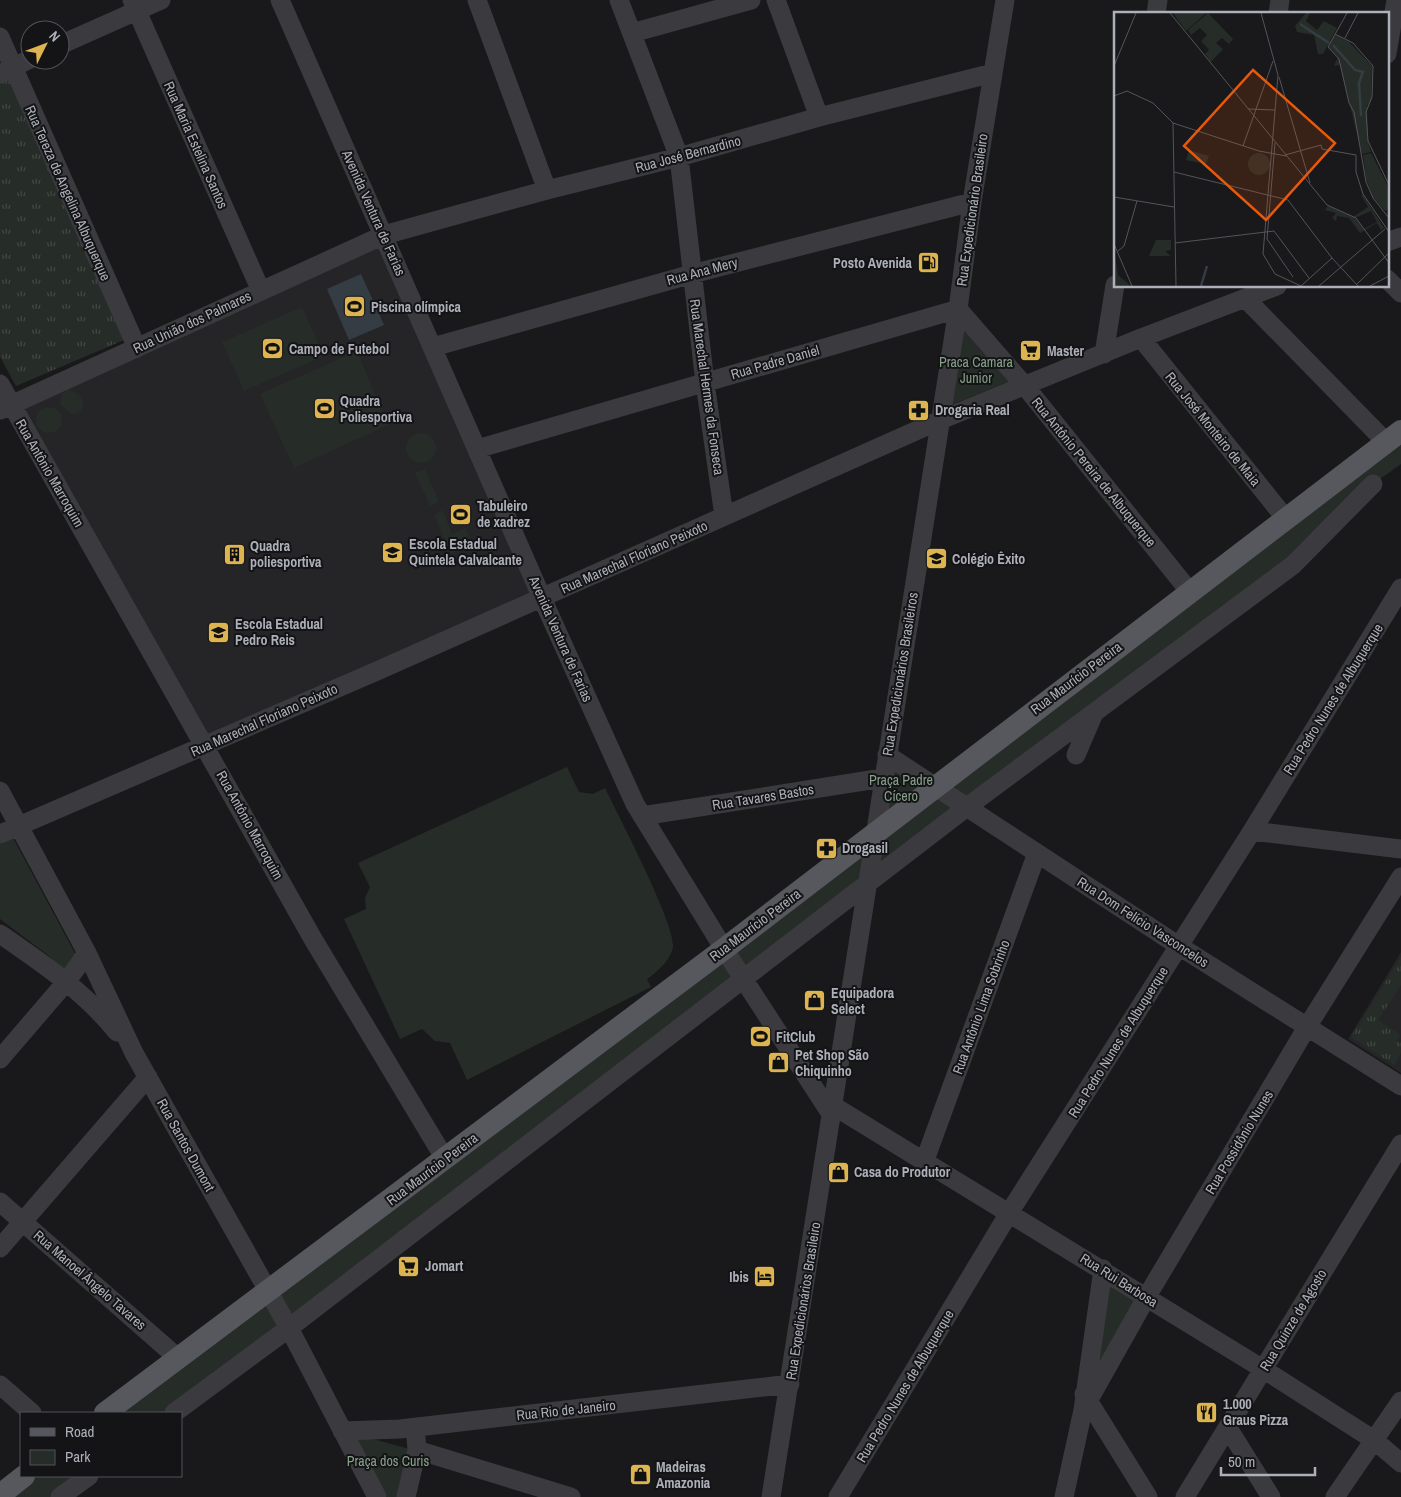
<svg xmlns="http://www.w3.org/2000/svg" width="1401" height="1497" font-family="'Archivo Narrow',sans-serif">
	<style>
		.built { fill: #252528 }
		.grass { fill: url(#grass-tufts) }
		.green { fill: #262c27 }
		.water { fill: #353d44 }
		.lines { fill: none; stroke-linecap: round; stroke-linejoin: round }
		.minor { stroke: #3b3b3f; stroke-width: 19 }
		.major { stroke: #57585e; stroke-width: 22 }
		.labels { text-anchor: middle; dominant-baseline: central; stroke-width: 4; stroke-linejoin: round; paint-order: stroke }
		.street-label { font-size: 14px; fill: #adb0b9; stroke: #141416 }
		.poi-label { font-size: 14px; font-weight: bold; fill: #adb0b9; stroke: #141416; text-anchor: start }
		.park-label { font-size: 14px; fill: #87a18a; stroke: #141416 }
		.inset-river { fill: none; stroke: #353d44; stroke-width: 2.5 }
		.inset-road { fill: none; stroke: #54555a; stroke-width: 1 }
		.view { fill: #e8590c; fill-opacity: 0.15; stroke: #e8590c; stroke-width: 2.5 }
		.inset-edge { fill: none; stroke: #adb0b9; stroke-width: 2.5 }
	</style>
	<defs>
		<pattern id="grass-tufts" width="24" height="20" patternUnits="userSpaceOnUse" patternTransform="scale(1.25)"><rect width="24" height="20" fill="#262c27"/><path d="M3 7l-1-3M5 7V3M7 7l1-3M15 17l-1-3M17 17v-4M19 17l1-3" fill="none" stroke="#434844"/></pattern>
	</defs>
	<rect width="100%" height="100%" fill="#19191b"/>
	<!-- built -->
	<path class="built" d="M384,235l158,363 -336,148 -195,-342z
		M1401,952v121l-53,-34z"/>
	<!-- grass -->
	<path class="grass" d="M8,77l116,263 -108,46 -16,-29v-275z
		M1401,957v28l-23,35 22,14 -3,6 4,3v10l-7,12 -43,-28z"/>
	<!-- green -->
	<path class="green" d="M302,307l22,49 -80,35 -22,-49z
		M960,319l54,61 -68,27z
		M357,351l31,74 -94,43 -34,-74z
		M68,390c12,2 18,9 13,22l-9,2 -12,-9 1,-11z
		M36 420a13 13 0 1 1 26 0a13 13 0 1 1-26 0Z
		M1401,431v33l-28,20 -80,81 -1119,848h-69l769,-579 13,-79 48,31z
		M406 448a15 15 0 1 1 30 0a15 15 0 1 1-30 0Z
		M425,469l14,33 -9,4 -15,-33z
		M465,502l8,17 -17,8 -7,-17z
		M443,510l9,24 14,-6 6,15 -21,11 -17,-39z
		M567,767l12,25 14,2 12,-6c13,27 71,137 68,159 -2,13 -16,25 -26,32l4,8 -184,93 -17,-37 -15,-2 -13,-12 -22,10 -56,-120 22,-10 -1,-11 5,-11 -12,-24z
		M12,836l65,121 -13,14 -15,-15 -49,-37v-78z
		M1103,1269l43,29 -58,102z
		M351,1433l59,16 -12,48h-11z
		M24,1476h65l-29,21h-60z"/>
	<!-- water -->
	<path class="water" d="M361,274l23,51 -35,15 -22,-51z"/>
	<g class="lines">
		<!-- minor -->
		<path class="minor" d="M132,0l129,291
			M280,0l262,598 93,206 89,145 107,165
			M477,0l70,190
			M619,0l60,157 26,226 19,133
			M776,0l43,117
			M1156,14l2,-14
			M1278,14l2,-14
			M632,33l119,-33
			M0,37l137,311
			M60,45l101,-45
			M1387,54l9,-54
			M0,74l30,-15
			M1387,242l14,-5
			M1387,279l14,14
			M1246,299l140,143
			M1141,338l145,181
			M433,347l259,-73 280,-72
			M1104,354l11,-69
			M0,384l313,555 132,220
			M0,410l384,-175 163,-45 132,-33 140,-40 174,-44
			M477,449l481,-140 67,77 165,206
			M887,755l292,191 222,140
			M1076,755l18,-42
			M0,791l87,162 47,100 155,275 88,169
			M642,816l241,-38
			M1252,831l149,18
			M0,834l377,-163 561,-250 203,-83 136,-52
			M0,934c42,29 85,58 117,98
			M0,1059l67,-78 20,-28
			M832,1105l431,264 111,71 27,23
			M925,1160l112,-307
			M0,1202l179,157
			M0,1248l148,-171
			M0,1385l32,28
			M1084,1394l64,103
			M1083,1410l63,-112 161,-271 94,-150
			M174,1413l115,-85 678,-521 326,-242 80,-81
			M1228,1428l43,69
			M342,1431l58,-2 390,-45
			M417,1450l154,47
			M60,1497l29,-21
			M406,1497l11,-47 -1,-12
			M771,1497l187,-1188 14,-107 33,-202
			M838,1497l171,-284 243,-382 149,-243
			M1064,1497l19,-87 20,-141
			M1185,1497l216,-353
			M1335,1497l66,-96"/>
		<!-- major -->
		<path class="major" d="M105,1413l619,-464 677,-518
			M0,1495l24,-19"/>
	</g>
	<!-- icons -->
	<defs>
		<symbol id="fuel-square" viewBox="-11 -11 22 22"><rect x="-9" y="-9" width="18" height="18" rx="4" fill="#ddb44f" stroke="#141416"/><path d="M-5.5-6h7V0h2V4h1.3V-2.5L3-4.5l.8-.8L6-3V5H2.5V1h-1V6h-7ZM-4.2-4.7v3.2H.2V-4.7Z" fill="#111"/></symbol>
		<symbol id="stadium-square" viewBox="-11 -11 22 22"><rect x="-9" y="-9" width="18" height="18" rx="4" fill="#ddb44f" stroke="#141416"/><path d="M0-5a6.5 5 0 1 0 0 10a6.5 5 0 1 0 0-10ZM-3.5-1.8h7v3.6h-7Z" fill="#111"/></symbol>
		<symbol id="supermarket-square" viewBox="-11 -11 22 22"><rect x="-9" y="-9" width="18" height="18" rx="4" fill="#ddb44f" stroke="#141416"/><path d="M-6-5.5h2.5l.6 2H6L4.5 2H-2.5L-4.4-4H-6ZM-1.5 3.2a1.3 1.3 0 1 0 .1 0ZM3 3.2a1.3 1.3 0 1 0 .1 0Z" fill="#111"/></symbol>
		<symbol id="pharmacy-square" viewBox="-11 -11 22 22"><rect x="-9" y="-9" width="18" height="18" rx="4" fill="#ddb44f" stroke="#141416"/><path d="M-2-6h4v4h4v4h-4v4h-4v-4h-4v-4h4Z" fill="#111"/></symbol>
		<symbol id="school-square" viewBox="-11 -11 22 22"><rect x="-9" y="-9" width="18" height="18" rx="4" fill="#ddb44f" stroke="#141416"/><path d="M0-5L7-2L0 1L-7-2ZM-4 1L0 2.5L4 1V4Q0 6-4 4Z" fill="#111"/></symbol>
		<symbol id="building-square" viewBox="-11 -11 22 22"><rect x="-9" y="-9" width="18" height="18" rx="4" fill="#ddb44f" stroke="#141416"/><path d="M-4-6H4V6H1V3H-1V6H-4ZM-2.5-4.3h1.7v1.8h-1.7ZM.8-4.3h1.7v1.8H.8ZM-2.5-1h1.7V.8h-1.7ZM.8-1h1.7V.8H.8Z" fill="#111"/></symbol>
		<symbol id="shop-square" viewBox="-11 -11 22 22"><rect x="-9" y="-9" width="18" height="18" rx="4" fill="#ddb44f" stroke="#141416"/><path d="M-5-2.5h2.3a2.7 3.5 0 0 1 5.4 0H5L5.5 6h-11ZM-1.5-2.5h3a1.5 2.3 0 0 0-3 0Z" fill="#111"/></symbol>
		<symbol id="hotel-square" viewBox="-11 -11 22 22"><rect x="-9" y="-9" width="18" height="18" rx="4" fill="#ddb44f" stroke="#141416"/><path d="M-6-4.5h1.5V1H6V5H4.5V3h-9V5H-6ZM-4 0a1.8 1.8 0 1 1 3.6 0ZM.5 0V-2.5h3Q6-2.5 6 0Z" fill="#111"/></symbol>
		<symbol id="restaurant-square" viewBox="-11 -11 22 22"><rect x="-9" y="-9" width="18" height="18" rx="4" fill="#ddb44f" stroke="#141416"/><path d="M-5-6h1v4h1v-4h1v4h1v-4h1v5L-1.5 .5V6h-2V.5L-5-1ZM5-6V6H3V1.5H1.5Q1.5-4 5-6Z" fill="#111"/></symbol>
	</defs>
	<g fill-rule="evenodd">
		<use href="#fuel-square" x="916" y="250" width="25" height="25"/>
		<use href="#stadium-square" x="342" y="294" width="25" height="25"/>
		<use href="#stadium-square" x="260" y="336" width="25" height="25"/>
		<use href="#supermarket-square" x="1018" y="338" width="25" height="25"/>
		<use href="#stadium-square" x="312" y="396" width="25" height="25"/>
		<use href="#pharmacy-square" x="906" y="398" width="25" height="25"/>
		<use href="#stadium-square" x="448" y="502" width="25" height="25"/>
		<use href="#school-square" x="380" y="540" width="25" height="25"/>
		<use href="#building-square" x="222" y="542" width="25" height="25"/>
		<use href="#school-square" x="924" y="546" width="25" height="25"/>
		<use href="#school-square" x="206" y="620" width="25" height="25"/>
		<use href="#pharmacy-square" x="814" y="836" width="25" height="25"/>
		<use href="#shop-square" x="802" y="988" width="25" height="25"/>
		<use href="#stadium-square" x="748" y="1024" width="25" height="25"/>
		<use href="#shop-square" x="766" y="1050" width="25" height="25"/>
		<use href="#shop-square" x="826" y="1160" width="25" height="25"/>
		<use href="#supermarket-square" x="396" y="1254" width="25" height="25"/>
		<use href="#hotel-square" x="752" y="1264" width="25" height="25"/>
		<use href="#restaurant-square" x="1194" y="1400" width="25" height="25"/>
		<use href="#shop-square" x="628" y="1462" width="25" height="25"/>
	</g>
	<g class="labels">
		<!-- street labels -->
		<g class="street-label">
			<text transform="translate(196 145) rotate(66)">Rua Maria Estelina Santos</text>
			<text transform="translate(688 154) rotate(-15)">Rua José Bernardino</text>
			<text transform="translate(68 193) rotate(66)">Rua Tereza de Angelina Albuquerque</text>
			<text transform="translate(972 210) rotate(-82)">Rua Expedicionário Brasileiro</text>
			<text transform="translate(374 213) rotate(66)">Avenida Ventura de Farias</text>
			<text transform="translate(702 271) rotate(-15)">Rua Ana Mery</text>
			<text transform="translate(192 322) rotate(-25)">Rua União dos Palmares</text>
			<text transform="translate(775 362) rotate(-16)">Rua Padre Daniel</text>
			<text transform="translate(707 387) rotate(82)">Rua Marechal Hermes da Fonseca</text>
			<text transform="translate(1213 429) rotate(51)">Rua José Monteiro de Maia</text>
			<text transform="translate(1094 472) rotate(51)">Rua Antônio Pereira de Albuquerque</text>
			<text transform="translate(50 473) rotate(60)">Rua Antônio Marroquim</text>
			<text transform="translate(634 557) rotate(-24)">Rua Marechal Floriano Peixoto</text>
			<text transform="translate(561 639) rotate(66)">Avenida Ventura de Farias</text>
			<text transform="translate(900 674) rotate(-81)">Rua Expedicionários Brasileiros</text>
			<text transform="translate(1076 678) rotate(-37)">Rua Maurício Pereira</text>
			<text transform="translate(1333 699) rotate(-58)">Rua Pedro Nunes de Albuquerque</text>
			<text transform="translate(264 720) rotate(-24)">Rua Marechal Floriano Peixoto</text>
			<text transform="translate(763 797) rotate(-9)">Rua Tavares Bastos</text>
			<text transform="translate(250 825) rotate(61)">Rua Antônio Marroquim</text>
			<text transform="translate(1143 922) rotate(33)">Rua Dom Felício Vasconcelos</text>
			<text transform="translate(755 925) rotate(-37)">Rua Maurício Pereira</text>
			<text transform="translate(981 1007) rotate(-70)">Rua Antônio Lima Sobrinho</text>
			<text transform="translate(1118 1042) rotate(-58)">Rua Pedro Nunes de Albuquerque</text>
			<text transform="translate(1239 1142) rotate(-59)">Rua Possidônio Nunes</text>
			<text transform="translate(186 1145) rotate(61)">Rua Santos Dumont</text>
			<text transform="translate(432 1169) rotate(-37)">Rua Maurício Pereira</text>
			<text transform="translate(90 1280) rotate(41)">Rua Manoel Ângelo Tavares</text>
			<text transform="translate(1119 1280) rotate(32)">Rua Rui Barbosa</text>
			<text transform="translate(803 1301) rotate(-81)">Rua Expedicionários Brasileiro</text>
			<text transform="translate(1293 1320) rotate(-59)">Rua Quinze de Agosto</text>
			<text transform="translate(905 1386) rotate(-59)">Rua Pedro Nunes de Albuquerque</text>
			<text transform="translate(566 1410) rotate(-6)">Rua Rio de Janeiro</text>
		</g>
		<!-- poi labels -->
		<g class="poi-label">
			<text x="912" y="263" text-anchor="end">Posto Avenida</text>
			<text x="371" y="307">Piscina olímpica</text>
			<text x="289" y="349">Campo de Futebol</text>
			<text x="1047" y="351">Master</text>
			<text x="340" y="401">Quadra<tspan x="340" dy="16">Poliesportiva</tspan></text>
			<text x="935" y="410">Drogaria Real</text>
			<text x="477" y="506">Tabuleiro<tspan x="477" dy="16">de xadrez</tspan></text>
			<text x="409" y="544">Escola Estadual<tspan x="409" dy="16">Quintela Calvalcante</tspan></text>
			<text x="250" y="546">Quadra<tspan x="250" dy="16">poliesportiva</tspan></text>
			<text x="952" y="559">Colégio Êxito</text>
			<text x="235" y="624">Escola Estadual<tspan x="235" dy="16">Pedro Reis</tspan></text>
			<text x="842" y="848">Drogasil</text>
			<text x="831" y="993">Equipadora<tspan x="831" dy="16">Select</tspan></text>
			<text x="776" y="1037">FitClub</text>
			<text x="795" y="1055">Pet Shop São<tspan x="795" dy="16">Chiquinho</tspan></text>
			<text x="854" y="1172">Casa do Produtor</text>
			<text x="425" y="1266">Jomart</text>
			<text x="749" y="1277" text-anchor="end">Ibis</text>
			<text x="1223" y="1404">1.000<tspan x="1223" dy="16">Graus Pizza</tspan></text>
			<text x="656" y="1467">Madeiras<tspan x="656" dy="16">Amazonia</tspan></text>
		</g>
		<!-- park labels -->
		<g class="park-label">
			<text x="976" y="362">Praca Camara<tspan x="976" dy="16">Junior</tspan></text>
			<text x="901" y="780">Praça Padre<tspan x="901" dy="16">Cícero</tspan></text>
			<text x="388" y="1461">Praça dos Curis</text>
		</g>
	</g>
	<!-- overview -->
	<g transform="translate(1114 12)">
		<rect width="275" height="275" fill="#19191b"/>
		<path d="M75,138l20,6 -3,8 -20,-4z" fill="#262c27"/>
		<path d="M42,228h15v10l-6,1 6,5h-22z" fill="#262c27"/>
		<path d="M192,1h4l-4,8 11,9 7,-9 13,7 -14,26h-5l-4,-19 -17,-3 -2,-6z" fill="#262c27"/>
		<path d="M59,1h33l-20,18z" fill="#262c27"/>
		<path d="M94,1l25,26 -4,5 -7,-6 -6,5 7,6 -12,13 -6,-8 4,-4 -8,-9 6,-6 -7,-7 -9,7 -3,-5zM221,22l14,8 23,24 -1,34 -4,6 1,37 3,9 -9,2 -22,-89 -6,1 4,-9 -10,-10zM257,141l18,35v21l-4,2 -12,-14 -7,-18 -3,-24zM134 152a11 11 0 1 1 22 0a11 11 0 1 1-22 0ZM247,183h2l21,33 -3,2 -4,-7 -17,10 -11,-15 -12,-2 -1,5 -4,-3 4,-5 -11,-3 3,-4 25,11 15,-10zM257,199l6,11 -13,7 -9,-11zM0,238l4,25 13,11h-17z" fill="#262c27" fill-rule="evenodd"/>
		<path class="inset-river" d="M186,12l29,19M219,33l22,25 8,2 -4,11 2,33M87,274l6,-20"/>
		<path class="inset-road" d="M56,1l157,192 29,13 33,45M147,1l17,62 -15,179 12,20 26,12M233,1l-19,34 11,12 10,44 5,9 12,70 7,16 16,20M221,22l18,9 20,23 -1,31 -6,15 2,29 21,44M231,26l13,-25M0,54l22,-53M165,65l31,106M0,84l13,-5 26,12 20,20 86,28 27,5M134,97l27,1M59,111l3,163M161,131l-8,96 26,38M129,134l30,-85M171,143l36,-10 1,4 34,6v17l7,22 26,38M60,160l114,28 44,58M0,185l60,10M61,231l99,-12 35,47M0,232l18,42M4,239l6,-5 13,-45M242,273l33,-32M187,274l31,-28 26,28M205,274l66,-57M256,274l19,-10"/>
		<path class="view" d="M139,58l82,73 -69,77 -82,-74z"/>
		<rect width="275" height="275" class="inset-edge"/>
	</g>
	<!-- legend -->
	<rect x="20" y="1412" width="162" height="65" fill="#141416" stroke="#515257"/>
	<rect x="30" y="1428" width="25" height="8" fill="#57585e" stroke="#515257"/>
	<text x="65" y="1437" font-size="15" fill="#adb0b9">Road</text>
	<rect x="30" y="1450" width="25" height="15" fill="#262c27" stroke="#515257"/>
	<text x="65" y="1462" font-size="15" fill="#adb0b9">Park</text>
	<!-- north arrow -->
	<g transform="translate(45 45) rotate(48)"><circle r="24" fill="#141416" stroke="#515257"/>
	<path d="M0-4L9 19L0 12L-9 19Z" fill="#ddb44f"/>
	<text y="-8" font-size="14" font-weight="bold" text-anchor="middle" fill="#adb0b9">N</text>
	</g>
	<!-- scale -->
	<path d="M1221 1467v8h94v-8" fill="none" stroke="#adb0b9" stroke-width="2.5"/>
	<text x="1228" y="1467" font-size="15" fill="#adb0b9" stroke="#141416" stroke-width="4" paint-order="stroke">50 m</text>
</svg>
